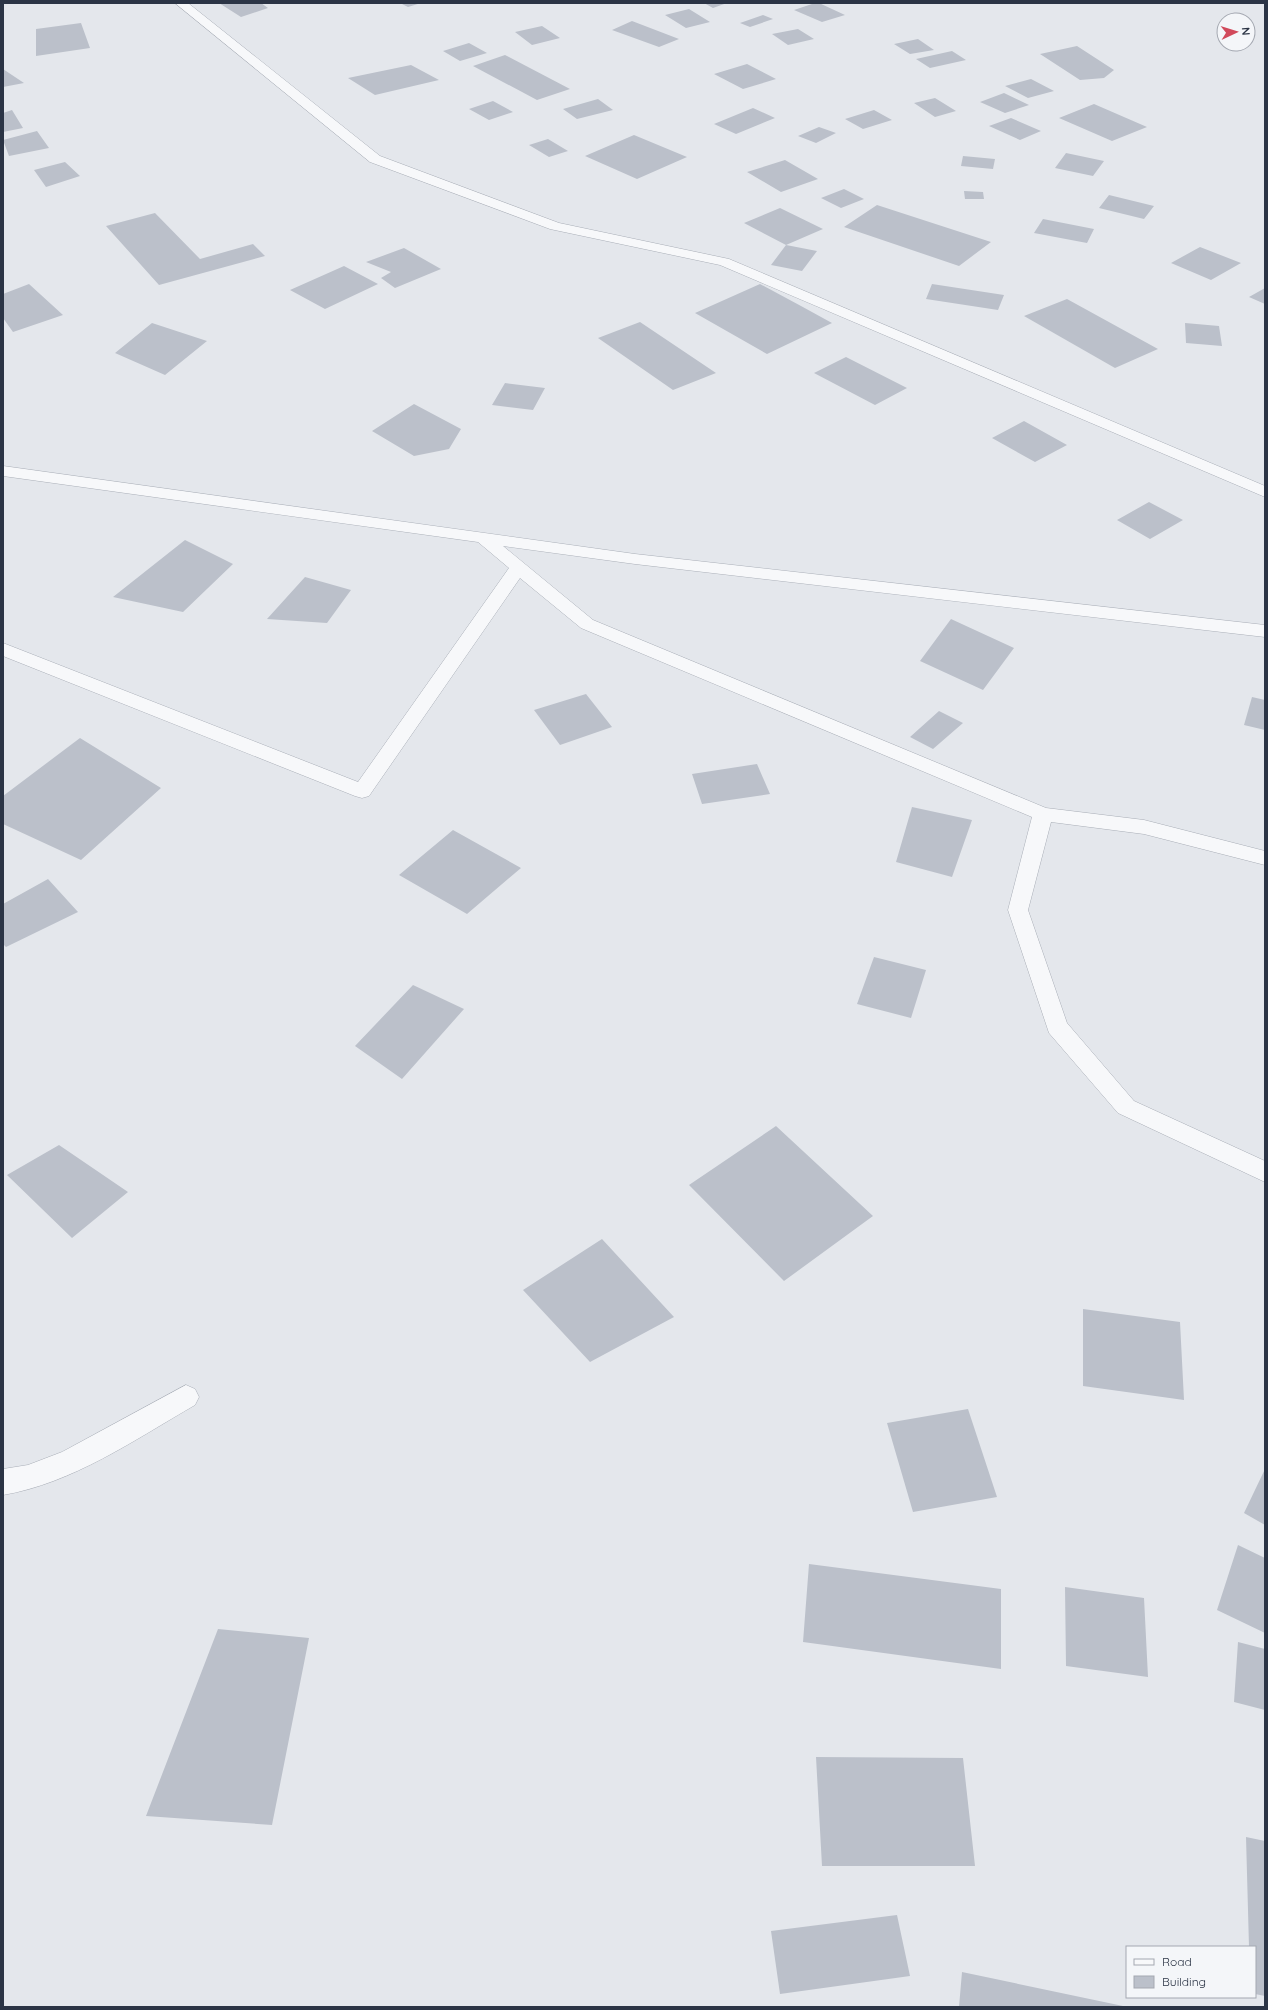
<svg xmlns="http://www.w3.org/2000/svg" width="1268" height="2010" font-family="Quicksand,sans-serif">
	<style>
		.building { fill: #bbc0ca }
		.lines { fill: none; stroke-linecap: round; stroke-linejoin: round }
		.street-casing { stroke: #a9aeb7; stroke-width: 1 }
		.street { fill: #f7f8fa; fill-rule: evenodd }
	</style>
	<rect width="100%" height="100%" fill="#e4e7ec"/>
	<!-- building -->
	<path class="building" d="M219,3h42l7,5 -27,9z
		M400,3h21l-13,4z
		M704,3h23l-14,5z
		M815,3h4l26,12 -23,7 -28,-12z
		M689,9l21,13 -24,6 -21,-13z
		M763,15l10,4 -23,8 -10,-4z
		M632,21l47,18 -20,8 -47,-17z
		M81,23l9,25 -54,8v-27z
		M542,26l18,12 -28,7 -17,-13z
		M798,29l16,10 -26,6 -16,-11z
		M918,39l16,11 -24,4 -16,-10z
		M469,43l18,10 -27,8 -17,-10z
		M1077,46l37,24 -10,8 -24,2 -40,-26z
		M952,51l14,9 -36,8 -14,-9z
		M505,55l65,34 -33,11 -64,-34z
		M747,64l29,15 -33,10 -29,-15z
		M411,65l28,15 -64,15 -27,-17z
		M3,69l21,14 -21,4z
		M1031,79l23,12 -26,7 -23,-12z
		M1004,93l25,12 -24,8 -25,-11z
		M935,98l21,13 -21,6 -21,-14z
		M598,99l15,11 -36,9 -14,-10z
		M493,101l20,11 -24,8 -20,-11z
		M1094,104l53,23 -35,14 -53,-23z
		M753,108l22,10 -39,16 -22,-10z
		M12,110l11,18 -20,4v-19z
		M874,110l18,10 -29,9 -18,-10z
		M1011,118l30,13 -21,9 -31,-14z
		M819,127l17,6 -20,10 -18,-7z
		M37,131l12,17 -40,8 -6,-16z
		M634,135l53,22 -50,22 -52,-23z
		M548,139l20,12 -19,6 -20,-12z
		M1066,153l38,8 -11,15 -38,-8z
		M963,156l32,3 -2,10 -32,-3z
		M785,160l33,19 -37,13 -34,-20z
		M65,162l15,14 -34,11 -12,-17z
		M844,189l20,10 -23,9 -20,-10z
		M964,191l19,1 1,7h-19z
		M1109,195l45,11 -10,13 -45,-11z
		M877,205l114,37 -32,24 -115,-39z
		M780,208l43,21 -37,16 -42,-22z
		M155,213l45,46 53,-15 12,12 -106,29 -53,-59z
		M1043,219l51,10 -7,14 -53,-10z
		M786,245l31,6 -15,20 -31,-6z
		M1200,247l41,16 -30,17 -40,-17z
		M404,248l37,21 -46,19 -14,-10 10,-6 -25,-10z
		M344,266l34,18 -53,25 -35,-19z
		M29,284l34,31 -50,17 -10,-14v-24z
		M760,284l41,22 31,17 -65,31 -72,-41z
		M932,284l72,11 -6,15 -72,-11z
		M1265,288v16l-16,-7z
		M1067,299l91,50 -43,19 -91,-52z
		M640,322l76,51 -43,17 -75,-52z
		M152,323l55,18 -42,34 -50,-22z
		M1185,323l34,3 3,20 -36,-3z
		M846,357l61,31 -32,17 -61,-32z
		M505,383l40,5 -12,22 -41,-5z
		M414,404l47,25 -12,20 -35,7 -42,-25z
		M1024,421l43,24 -32,17 -43,-24z
		M1149,502l34,18 -33,19 -33,-19z
		M185,540l48,24 -50,48 -70,-15z
		M305,577l46,13 -24,33 -60,-4z
		M951,619l63,29 -31,42 -63,-29z
		M586,694l26,33 -52,18 -26,-35z
		M1252,697l13,3v30l-21,-5z
		M939,711l24,12 -30,26 -23,-12z
		M80,738l81,50 -80,72 -78,-36v-28z
		M757,764l13,30 -68,10 -10,-30z
		M912,807l60,13 -20,57 -56,-15z
		M453,830l68,38 -54,46 -68,-39z
		M48,879l30,33 -72,35 -3,-3v-40z
		M874,957l52,13 -15,48 -54,-14z
		M413,985l51,24 -62,70 -47,-33z
		M776,1126l97,90 -89,65 -95,-96z
		M59,1145l69,47 -56,46 -65,-63z
		M602,1239l72,78 -84,45 -67,-72z
		M1083,1309l97,13 4,78 -101,-14z
		M968,1409l29,88 -84,15 -26,-89z
		M1265,1469v56l-21,-12z
		M1238,1545l27,13v75l-48,-23z
		M809,1564l192,25v80l-198,-27z
		M1065,1587l79,11 4,79 -82,-11z
		M218,1629l91,9 -37,187 -126,-9z
		M1238,1642l27,7v61l-31,-8z
		M816,1757l147,1 12,108h-153z
		M1246,1837l19,4v155l-10,-2v-47h-6z
		M897,1915l13,61 -130,18 -9,-63z
		M962,1972l161,34v1h-164z"/>
	<g class="lines">
		<defs>
			<path id="street" d="M175,3h13l192,153 179,67 170,36 536,227v11l-545,-232 -170,-36 -180,-67z
				M3,466l632,88 630,71v12l-630,-73 -132,-18 90,74 453,188 98,12 121,31v14l-121,-31 -93,-12 -23,88 39,113 67,78 131,60v21l-147,-69 -69,-80 -41,-123 24,-93 -451,-189 -61,-50 -151,218 -7,2 -7,-2 -352,-140v-13l355,139 151,-214 -31,-26 -475,-66z
				M186,1385l9,4 4,8 -4,8c-61,35 -122,78 -192,90v-26l25,-4 34,-13z"/>
		</defs>
		<!-- street casing -->
		<use href="#street" class="street-casing"/>
		<!-- street -->
		<use href="#street" class="street"/>
	</g>
	<!-- border -->
	<rect width="1268" height="2010" fill="none" stroke="#2b3445" stroke-width="8"/>
	<!-- legend -->
	<rect x="1126" y="1946" width="130" height="52" fill="#f4f6f9" stroke="#a4a8b1"/>
	<rect x="1134" y="1959" width="20" height="6" fill="#f7f8fa" stroke="#a4a8b1"/>
	<text x="1162" y="1966" font-size="12" fill="#2b3445">Road</text>
	<rect x="1134" y="1976" width="20" height="12" fill="#bbc0ca" stroke="#a4a8b1"/>
	<text x="1162" y="1986" font-size="12" fill="#2b3445">Building</text>
	<!-- north arrow -->
	<g transform="translate(1236 32) rotate(86)"><circle r="19" fill="#f4f6f9" stroke="#a4a8b1"/>
	<path d="M0-3L7 15L0 10L-7 15Z" fill="#d1495b"/>
	<text y="-6" font-size="11" font-weight="bold" text-anchor="middle" fill="#2b3445">N</text>
	</g>
</svg>
